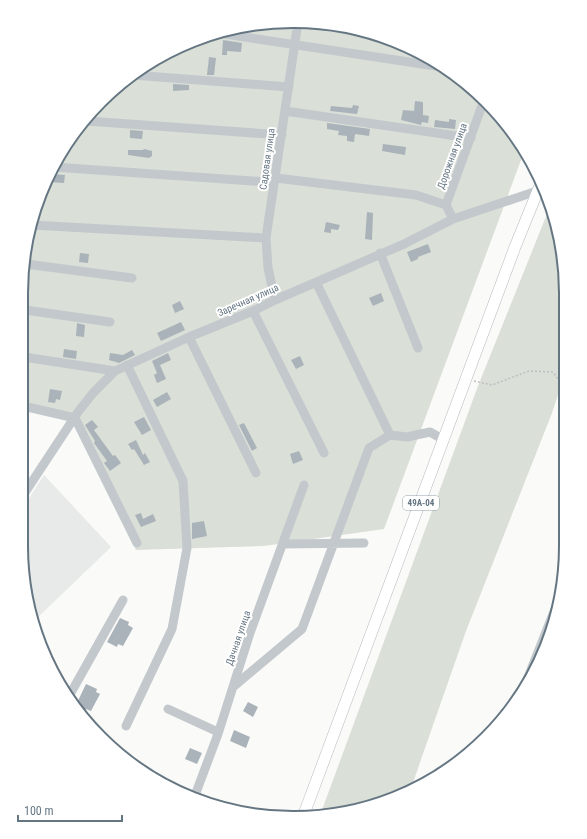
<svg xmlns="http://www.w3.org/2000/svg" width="587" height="839" font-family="'Roboto Condensed',sans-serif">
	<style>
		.built { fill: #e8e9e9 }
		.green { fill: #dadfd7 }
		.building { fill: #aab3b9 }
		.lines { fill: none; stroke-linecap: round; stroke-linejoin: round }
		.major-casing { stroke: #b5babe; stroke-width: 12 }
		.path { stroke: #bbbfc2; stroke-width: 1.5; stroke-dasharray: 2 2; stroke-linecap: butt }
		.minor { stroke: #c3c8cc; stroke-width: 9 }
		.major { stroke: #fff; stroke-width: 11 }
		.labels { text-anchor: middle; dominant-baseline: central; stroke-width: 4; stroke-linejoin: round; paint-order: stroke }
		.shield { fill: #fff; stroke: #939fa8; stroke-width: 1 }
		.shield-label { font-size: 9px; font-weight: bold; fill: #657683 }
		.street-label { font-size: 10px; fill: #657683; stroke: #fff }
		.rim { fill: none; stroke: #657683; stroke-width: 2 }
	</style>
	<rect width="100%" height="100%" fill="#fafaf8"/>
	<!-- built -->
	<path class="built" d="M44,475l67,72 -78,75 -3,-6 -9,-70 1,-37z"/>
	<!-- green -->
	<path class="green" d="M311,22l53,8 50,19 45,28 39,37 26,38 -140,377 -120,17 -128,4 -57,-119 -11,-13 -45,-8 3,-170 31,-83 57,-68 43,-31 49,-22 52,-13z
		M549,209l15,49v118l-12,37 -86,218 -56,160c-25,9 -63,28 -88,19l156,-424z"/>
	<!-- building -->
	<path class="building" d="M223,40l19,3 -1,9 -14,-1v4h-5z
		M209,57l7,1 -2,17h-7z
		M173,84l16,1v5l-16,1z
		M415,101l8,1v13l6,1 -1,7 -6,-1 -1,3 -20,-5 2,-10 11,1z
		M353,105l6,1 -2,8 -27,-3 1,-5 21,2z
		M449,119l7,1 -1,9 -21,-2 1,-7 14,2z
		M327,123l43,6 -1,7 -14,-2 -1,8 -7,-1v-5l-9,-1 1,-4 -12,-2z
		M130,130l13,1 -1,8 -12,-1z
		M383,144l23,3 -1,8 -23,-4z
		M144,149l8,2v5l-3,2 -21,-3v-5h15z
		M51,174l14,1 -1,8 -16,-1z
		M367,212l6,1 -1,27 -7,-1z
		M326,222l14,3 -2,5 -7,-1v4l-7,-1z
		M428,244l3,8 -13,5v2l-7,3 -4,-10z
		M80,253l9,1 -1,9 -9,-1z
		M381,293l3,8 -11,5 -4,-8z
		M180,301l4,8 -9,4 -3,-8z
		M181,322l4,8 -24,11 -4,-8z
		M77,323l8,2 -1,12 -8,-1z
		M64,349l13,2 -1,8 -13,-2z
		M132,350l3,5 -16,8 -10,-3 1,-7 13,2z
		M168,353l3,7 -11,5 6,14 -9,4 -3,-8 3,-2 -5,-12z
		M300,356l4,9 -8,4 -5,-9z
		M50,389l12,2 -2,9 -4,-1 -1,4 -7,-1z
		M167,392l4,7 -14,8 -4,-7z
		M144,417l7,13 -9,5 -8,-13z
		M92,420l6,7 -4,3 19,26 2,-1 6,8 -11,8 -6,-8 3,-2 -13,-18 1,-2 -10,-16z
		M244,423l13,25 -5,3 -13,-26z
		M136,440l7,15 2,-2 5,9 -6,3 -10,-16 -2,1 -4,-6z
		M299,451l4,9 -10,4 -3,-10z
		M141,513l2,6 10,-5 3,7 -15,6 -6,-12z
		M204,521l3,15 -15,3v-16z
		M120,618l9,4 -1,3 5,3 -10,18 -5,-2 -1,3 -10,-5z
		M86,684l11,5 -1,3 4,2 -9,17 -5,-2 -1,2 -10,-4z
		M248,702l10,5 -5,10 -10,-6z
		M234,730l16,7 -4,11 -16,-7z
		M190,748l12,5 -5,11 -12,-5z"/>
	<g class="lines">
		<defs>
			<path id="major" d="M304,814l211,-567 26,-64"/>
		</defs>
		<!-- major casing -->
		<use href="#major" class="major-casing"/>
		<!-- path -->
		<path class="path" d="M474,381l18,4 37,-14 24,1 11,15"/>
		<!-- minor -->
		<path class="minor" d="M218,33l224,34
			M133,75l156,12
			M285,111l186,27
			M87,121l195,14
			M54,167l214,15 8,-4 140,17 30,10
			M453,219l-7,-14 38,-105
			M32,225l234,13
			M380,253l38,95
			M26,264l106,14
			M316,282l74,153
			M275,300l-7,-32 -2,-30 32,-216
			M25,310l85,12
			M253,311l71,142
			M189,337l67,136
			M24,357l91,14
			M23,406l52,12 62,125
			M22,497l56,-85 15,-19 22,-22 74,-34 64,-26 22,-11 129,-56 49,-25 90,-30
			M283,544l81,-1
			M233,687l69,-58 67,-181 21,-13 17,2 23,-5 14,8
			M523,690l36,-91
			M68,698l55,-98
			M168,709l50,23
			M126,726l46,-97 15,-81 -4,-67 -56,-116
			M194,798l24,-64 32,-101 54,-148"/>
		<!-- major -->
		<use href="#major" class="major"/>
	</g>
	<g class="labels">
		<!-- shield labels -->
		<rect class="shield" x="403" y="496" width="36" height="14" rx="3"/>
		<g class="shield-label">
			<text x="421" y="503">49А-04</text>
		</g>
		<!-- street labels -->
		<g class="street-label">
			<text transform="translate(452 156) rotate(-70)">Дорожная улица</text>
			<text transform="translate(267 159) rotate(-82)">Садовая улица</text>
			<text transform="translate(248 300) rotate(-24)">Заречная улица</text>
			<text transform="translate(238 638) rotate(-71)">Дачная улица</text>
		</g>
	</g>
	<!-- crop -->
	<path d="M0 0H587V839H0ZM293 28H294A265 265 0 0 1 559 293V546A265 265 0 0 1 294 811H293A265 265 0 0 1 28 546V293A265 265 0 0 1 293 28Z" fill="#fff" fill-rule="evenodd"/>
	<path class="rim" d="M293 28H294A265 265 0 0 1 559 293V546A265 265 0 0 1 294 811H293A265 265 0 0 1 28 546V293A265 265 0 0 1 293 28Z"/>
	<!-- scale -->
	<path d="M18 815v6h104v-6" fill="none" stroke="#657683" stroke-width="2"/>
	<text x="24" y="815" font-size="12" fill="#657683" stroke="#ffffff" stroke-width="3" paint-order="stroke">100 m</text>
</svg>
